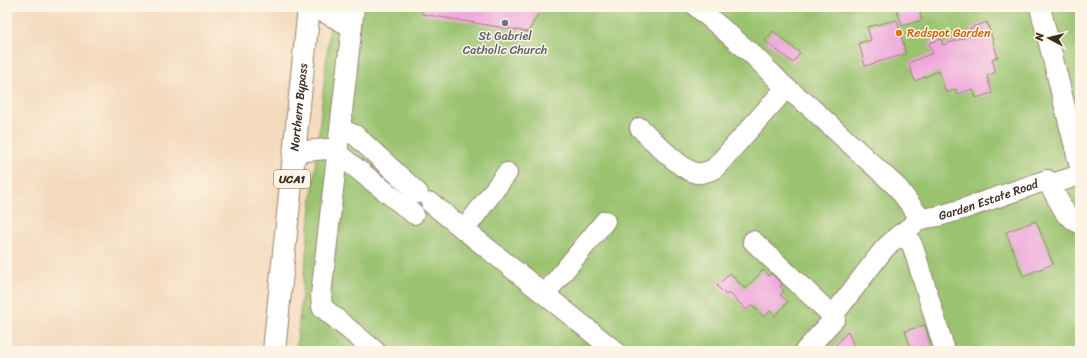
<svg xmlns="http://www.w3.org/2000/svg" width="1087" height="358" font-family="Sriracha,sans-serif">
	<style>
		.green { fill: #9ac36f; stroke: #6a7646 }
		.building { fill: #eea6dd }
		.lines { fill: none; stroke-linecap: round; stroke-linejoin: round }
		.minor-casing { stroke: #98826e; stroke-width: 22 }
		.major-casing { stroke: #98826e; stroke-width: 24 }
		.minor { stroke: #fff; stroke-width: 20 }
		.major { stroke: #fff; stroke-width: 22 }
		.worship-dot { fill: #6b7280; stroke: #fcf5e5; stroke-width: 1.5 }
		.food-dot { fill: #e8710a; stroke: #fcf5e5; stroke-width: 1.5 }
		.labels { text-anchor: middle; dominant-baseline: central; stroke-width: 3; stroke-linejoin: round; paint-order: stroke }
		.shield { fill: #fcf5e5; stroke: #75675a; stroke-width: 1 }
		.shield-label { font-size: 11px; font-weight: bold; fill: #3b2a1e }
		.food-label { font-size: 12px; fill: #c56008; stroke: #fcf5e5; text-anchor: start }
		.worship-label { font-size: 12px; fill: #5b616d; stroke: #fcf5e5 }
		.street-label { font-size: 12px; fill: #3b2a1e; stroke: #fcf5e5 }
	</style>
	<rect width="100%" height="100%" fill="#fcf5e5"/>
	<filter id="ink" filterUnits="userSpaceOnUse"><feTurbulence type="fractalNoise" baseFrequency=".025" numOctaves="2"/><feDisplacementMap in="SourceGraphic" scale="8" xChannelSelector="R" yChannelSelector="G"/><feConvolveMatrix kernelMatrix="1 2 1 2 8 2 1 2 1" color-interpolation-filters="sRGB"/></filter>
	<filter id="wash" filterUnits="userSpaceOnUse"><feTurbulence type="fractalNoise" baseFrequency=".012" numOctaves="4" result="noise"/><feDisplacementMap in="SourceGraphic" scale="16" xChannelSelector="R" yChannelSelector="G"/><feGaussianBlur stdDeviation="0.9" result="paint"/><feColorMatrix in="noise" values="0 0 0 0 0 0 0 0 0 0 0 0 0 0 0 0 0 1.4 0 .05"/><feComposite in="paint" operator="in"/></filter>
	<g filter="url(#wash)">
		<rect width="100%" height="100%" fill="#f4dabd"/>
		<!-- green -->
		<path class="green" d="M332,7h748v344h-784z"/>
		<g id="blocks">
			<!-- building -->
			<path class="building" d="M422,7h120l-14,25 -106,-18z
				M896,7h22l4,13 -20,6z
				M897,20l9,34 -41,12 -6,-23 12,-3 -4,-13z
				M987,22l11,35 -6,2 4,13 -9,4 5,17 -16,5 -3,-9 -16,5 -1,-5 -10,4 -7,-22 -24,10 -7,-18 25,-10 -4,-10 12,-4 2,6 30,-10 -3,-7z
				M773,31l27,22 -7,10 -28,-22z
				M1036,221l17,43 -30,12 -17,-44z
				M763,270l6,6 2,-3 11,11 -2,3 4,4 -4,4 8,7 -13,14 -5,-5 -6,6 -12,-12 -5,5 -18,-17 -3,2 -9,-9 13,-13 15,16z
				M925,325l8,26h-21l-7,-20z
				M848,331l7,20h-24z"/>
		</g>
	</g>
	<g filter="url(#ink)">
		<use href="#blocks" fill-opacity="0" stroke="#98826e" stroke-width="1"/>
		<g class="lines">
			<defs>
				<g id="minor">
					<path d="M314,7l38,20"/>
					<path d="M354,7l-33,288 1,12 53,44"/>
					<path d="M697,7l56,48 33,33 22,17 90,83 23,31"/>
					<path d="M1040,7l40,160"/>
					<path d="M640,128c12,11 40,42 56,45 6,1 12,-2 18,-4l72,-81"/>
					<path d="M340,129l15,6 63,58"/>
					<path d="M295,152l32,-3 10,4 77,61"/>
					<path d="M1047,180l19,34 14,10"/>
					<path d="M431,203l184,148"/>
					<path d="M464,230l43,-57"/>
					<path d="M898,236l12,5 3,6 32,104"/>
					<path d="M753,241l82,77"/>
					<path d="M545,294l60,-73"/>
					<path id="s1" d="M805,351l30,-33v-5l49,-64 14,-13 23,-17 18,-3 24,-7 84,-29 5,4 28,-9"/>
				</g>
				<g id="major">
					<path id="s2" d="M274,351l35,-344"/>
				</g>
			</defs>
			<!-- minor casing -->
			<use href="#minor" class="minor-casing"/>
			<!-- major casing -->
			<use href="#major" class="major-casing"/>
			<!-- minor -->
			<use href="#minor" class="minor"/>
			<!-- major -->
			<use href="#major" class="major"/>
		</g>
	</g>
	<!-- markers -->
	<circle class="worship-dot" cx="505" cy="23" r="4"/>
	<circle class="food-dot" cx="899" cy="33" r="4"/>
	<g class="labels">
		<!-- shield labels -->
		<rect class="shield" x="274" y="170" width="36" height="18" rx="3"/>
		<g class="shield-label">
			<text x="292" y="179">UCA1</text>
		</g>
		<!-- food labels -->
		<g class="food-label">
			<text x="907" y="33">Redspot Garden</text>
		</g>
		<!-- worship labels -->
		<g class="worship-label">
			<text x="505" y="36">St Gabriel<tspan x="505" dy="14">Catholic Church</tspan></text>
		</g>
		<!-- street labels -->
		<g class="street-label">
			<text stroke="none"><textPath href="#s2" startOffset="245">Northern Bypass</textPath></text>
			<text stroke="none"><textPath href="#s1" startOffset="248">Garden Estate Road</textPath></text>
		</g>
	</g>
	<!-- margin -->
	<rect width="1087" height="358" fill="none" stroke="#fcf5e5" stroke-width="24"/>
	<!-- north arrow -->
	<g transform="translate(1049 38) rotate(277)" stroke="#fcf5e5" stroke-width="3" paint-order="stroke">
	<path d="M0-3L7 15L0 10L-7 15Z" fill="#3b2a1e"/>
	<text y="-6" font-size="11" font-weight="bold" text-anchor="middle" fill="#3b2a1e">N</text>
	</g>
</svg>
